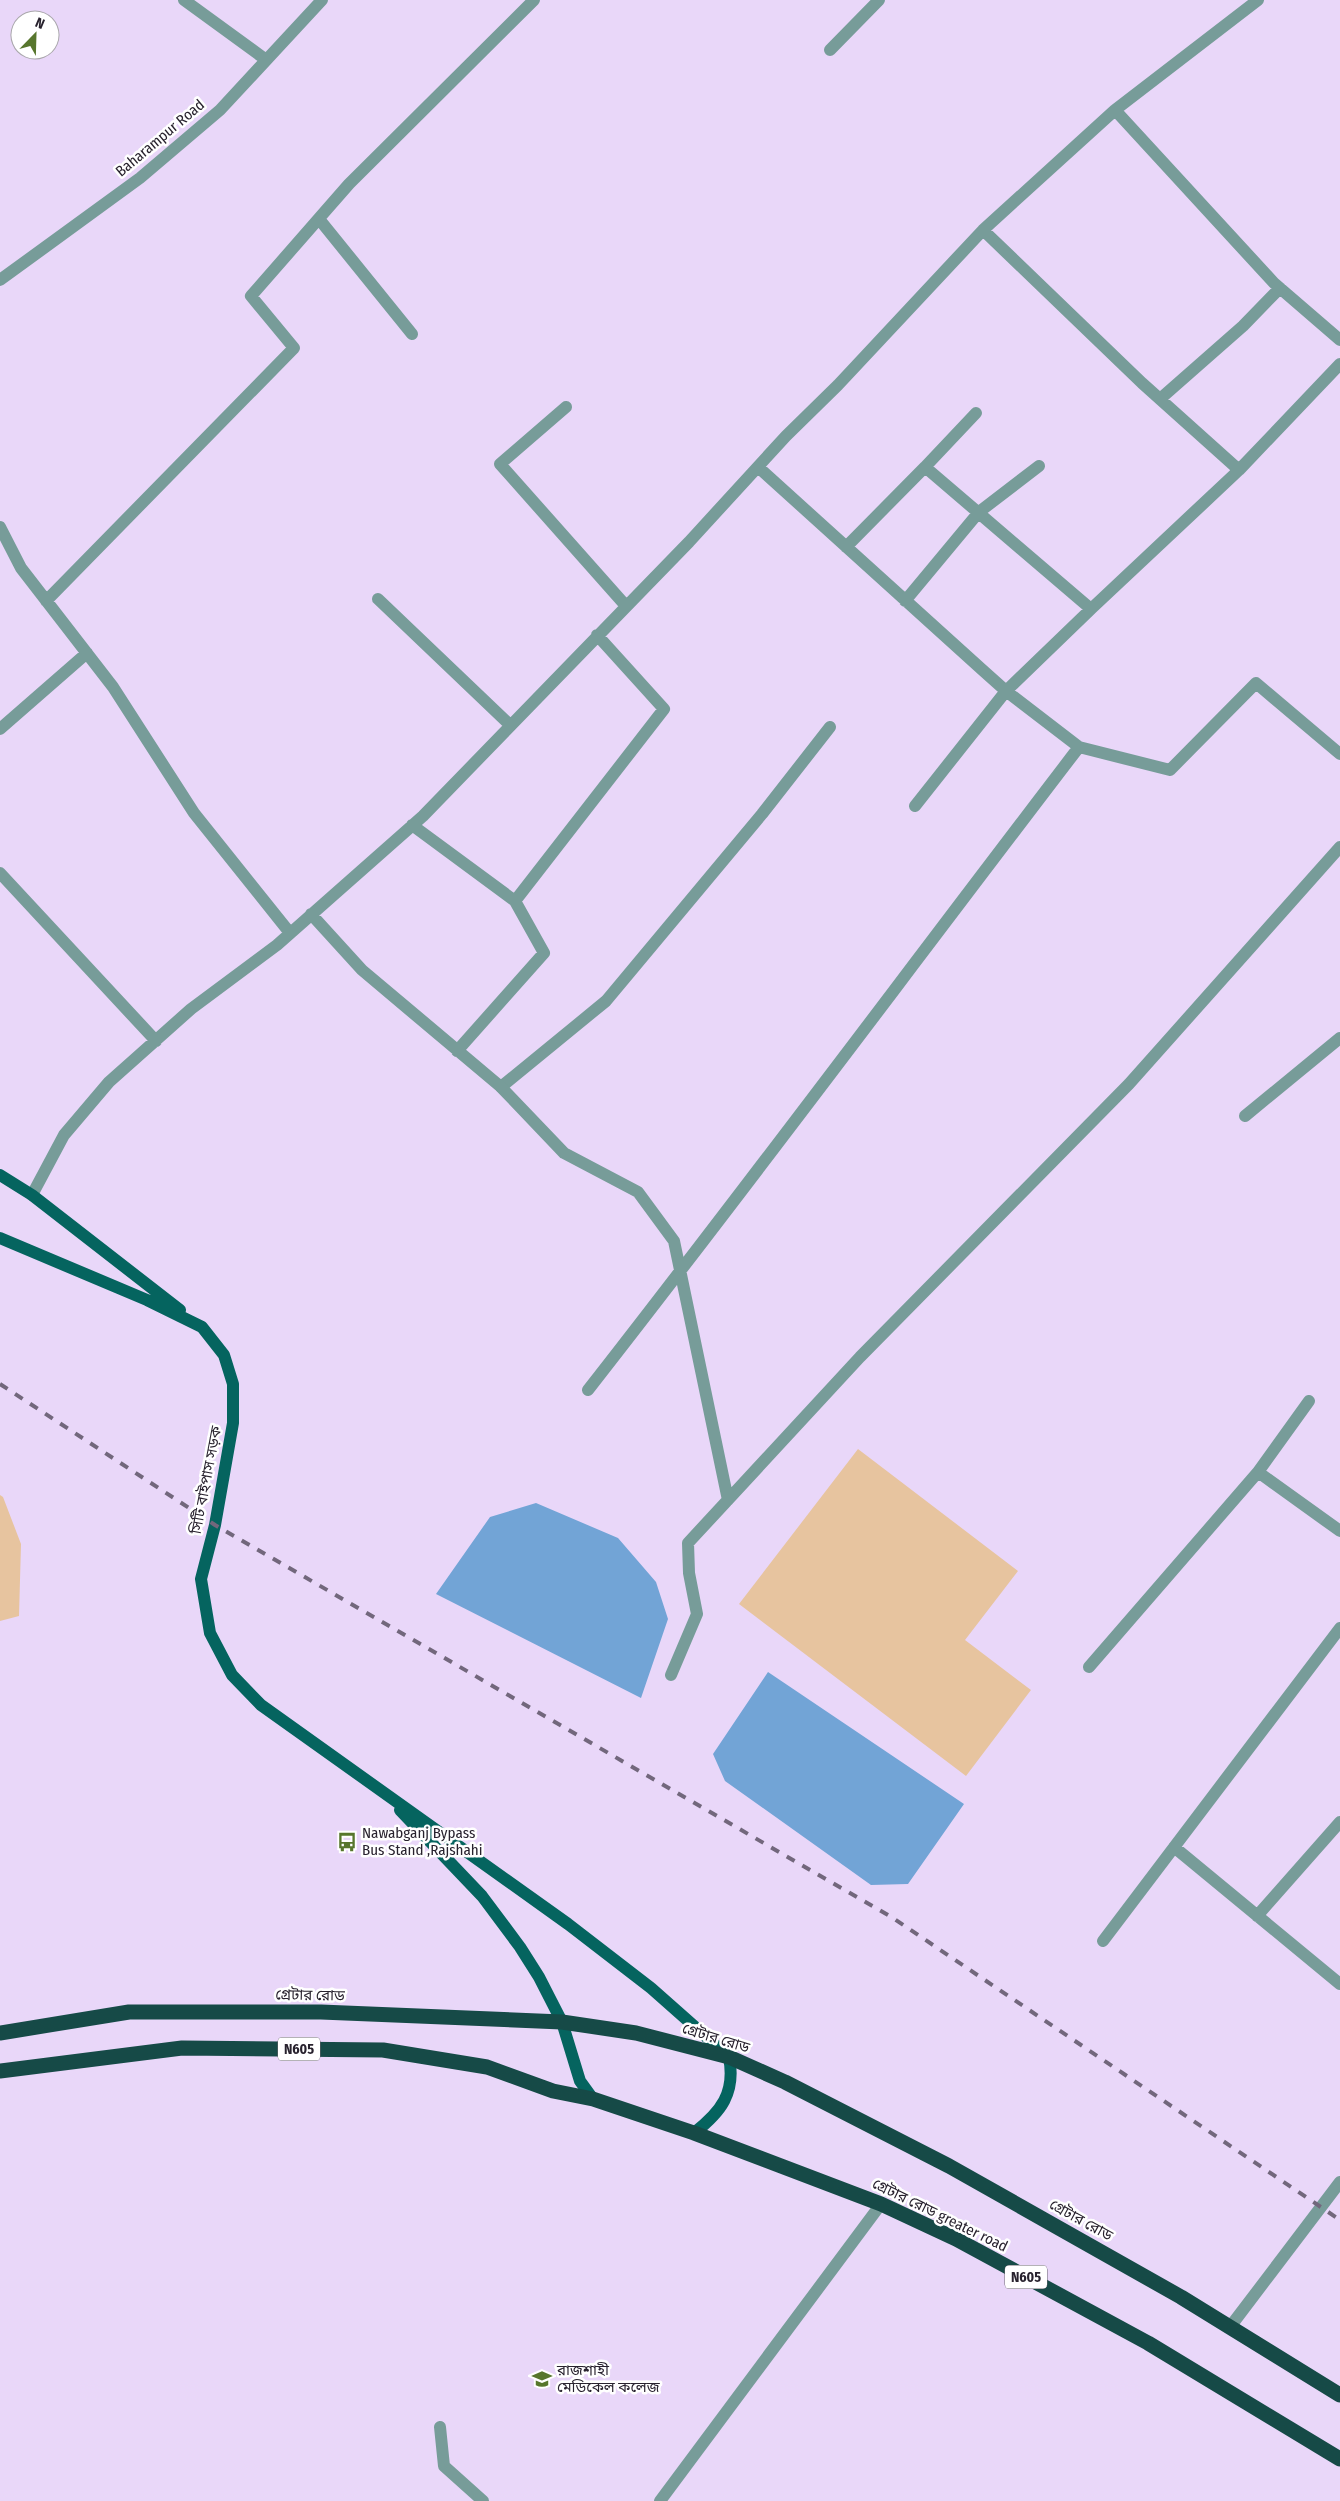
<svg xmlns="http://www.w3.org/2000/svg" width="1340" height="2501" font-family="'Fira Sans Condensed','Noto Sans Bengali',sans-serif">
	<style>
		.green { fill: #e7c49f }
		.water { fill: #72a4d6 }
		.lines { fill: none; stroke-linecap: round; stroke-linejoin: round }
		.lane { stroke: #779c99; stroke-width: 12 }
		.street { stroke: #779c99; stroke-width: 12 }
		.primary { stroke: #05645f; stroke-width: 12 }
		.highway { stroke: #164a47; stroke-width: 15 }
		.rail { stroke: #72677c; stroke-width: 4; stroke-dasharray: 9 9; stroke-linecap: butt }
		.labels { text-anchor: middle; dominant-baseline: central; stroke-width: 5; stroke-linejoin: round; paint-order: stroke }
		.shield { fill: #fff; stroke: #68646d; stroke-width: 1 }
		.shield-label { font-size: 14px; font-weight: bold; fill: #28222e }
		.street-label { font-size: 15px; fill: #28222e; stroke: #fff }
		.poi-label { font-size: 15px; fill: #28222e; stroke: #fff; text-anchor: start }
	</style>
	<rect width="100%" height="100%" fill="#e9d7f9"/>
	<!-- green -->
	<path class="green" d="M858,1449l160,122 -53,69 66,50 -65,86 -227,-172z
		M0,1495l3,2 18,47 -2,72 -19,5z"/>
	<!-- water -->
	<path class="water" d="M536,1503l82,35 38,44 12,37 -27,79 -205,-104 54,-77z
		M768,1672l196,132 -56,80 -37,1 -146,-104 -12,-27z"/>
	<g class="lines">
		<!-- lane -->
		<path class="lane" d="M501,1087l105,-86 156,-187 68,-87
			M440,2427l4,39 39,35"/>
		<!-- street -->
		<path class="street" d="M184,0l81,59
			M830,50l49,-50
			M1115,110l159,173 66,57
			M319,219l93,115
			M983,230l159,153 97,87 101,-106
			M0,280l140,-102 80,-68 102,-110
			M1160,399l83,-73 37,-38
			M566,407l-66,57 126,142
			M758,467c83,75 165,150 248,224l85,-82 -166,-142 -79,80
			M925,467l51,-54
			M0,527l21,41 92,119 81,126 96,120
			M378,599l132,126
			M46,601l248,-253 -43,-52 98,-112 185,-184
			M905,601l74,-89 60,-46
			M1091,609l148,-139
			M0,729l87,-76
			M1079,747l91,23 86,-87 84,71
			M412,825l103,76 149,-192 -67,-74
			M0,873l156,168
			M311,914l51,56 139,117 63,66 74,39 36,49 54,259
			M457,1051l87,-98 -29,-52
			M1245,1116l95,-78
			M32,1195l32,-60 45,-53 82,-73 86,-64 146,-129 266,-274 97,-106 52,-51 145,-155 132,-120 143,-110
			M588,1390c166,-212 327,-429 491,-643l-73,-56 -91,115
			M1258,1472l51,-71
			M1089,1667l169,-195 82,59
			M671,1675l26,-61 -8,-41 -1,-30 172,-186 269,-273 211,-237
			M1174,1847l166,137
			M1257,1916l83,-94
			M1103,1941l237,-313
			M1230,2327l110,-145
			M660,2501l221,-297"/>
		<!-- primary -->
		<path class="primary" d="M0,1175l32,20 148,115
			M0,1238l147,62 55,27 22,28 9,29v39l-18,102 -14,54 9,54 22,42 29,30 307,219 83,64 78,69c7,36 -8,55 -35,76
			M400,1810l82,86 38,51 19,30 23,45 18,59 13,18"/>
		<!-- highway -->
		<path class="highway" d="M0,2033l129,-21h192l241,10 74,11 93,24 56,25 164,84 232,131 159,98
			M0,2071l182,-23 201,2 104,17 66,24 40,8 101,34 187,71 75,35 192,104 192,116"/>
		<!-- rail -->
		<path class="rail" d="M0,1384l215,141 678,393 447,302"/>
	</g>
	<!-- icons -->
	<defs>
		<symbol id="bus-bare" viewBox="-9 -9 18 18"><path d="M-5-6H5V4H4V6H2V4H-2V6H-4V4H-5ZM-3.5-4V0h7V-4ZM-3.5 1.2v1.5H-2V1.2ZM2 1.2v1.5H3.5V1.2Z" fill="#57762d" stroke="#fff" stroke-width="2.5" paint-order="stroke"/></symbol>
		<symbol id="university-bare" viewBox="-9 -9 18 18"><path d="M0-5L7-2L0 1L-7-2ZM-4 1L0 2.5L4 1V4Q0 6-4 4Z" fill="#57762d" stroke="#fff" stroke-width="2.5" paint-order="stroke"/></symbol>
	</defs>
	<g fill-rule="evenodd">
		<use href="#bus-bare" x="333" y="1828" width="28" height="28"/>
		<use href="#university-bare" x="528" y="2365" width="28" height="28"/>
	</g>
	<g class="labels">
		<!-- shield labels -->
		<g class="shield">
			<rect x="278" y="2037.5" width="42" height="23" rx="4"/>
			<rect x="1005" y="2265.5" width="42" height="23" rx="4"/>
		</g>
		<g class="shield-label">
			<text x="299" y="2049">N605</text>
			<text x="1026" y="2277">N605</text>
		</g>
		<!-- street labels -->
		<g class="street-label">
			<text transform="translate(160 138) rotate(-40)">Baharampur Road</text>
			<text transform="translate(206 1480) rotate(-79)">সিটি বাইপাস সড়ক</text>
			<text transform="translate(310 1995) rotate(1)">গ্রেটার রোড</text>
			<text transform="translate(716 2038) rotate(17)">গ্রেটার রোড</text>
			<text transform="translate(940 2215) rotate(26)">গ্রেটার রোড greater road</text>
			<text transform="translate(1081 2220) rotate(29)">গ্রেটার রোড</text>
		</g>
		<!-- poi labels -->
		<g class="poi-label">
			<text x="362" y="1833">Nawabganj Bypass<tspan x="362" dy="17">Bus Stand ,Rajshahi</tspan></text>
			<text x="557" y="2370">রাজশাহী<tspan x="557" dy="17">মেডিকেল কলেজ</tspan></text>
		</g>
	</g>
	<!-- north arrow -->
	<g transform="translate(35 35) rotate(23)"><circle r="24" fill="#ffffff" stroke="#a9a7ab"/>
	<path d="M0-4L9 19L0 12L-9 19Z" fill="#57762d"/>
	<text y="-8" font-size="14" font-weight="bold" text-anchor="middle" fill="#28222e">N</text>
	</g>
</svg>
